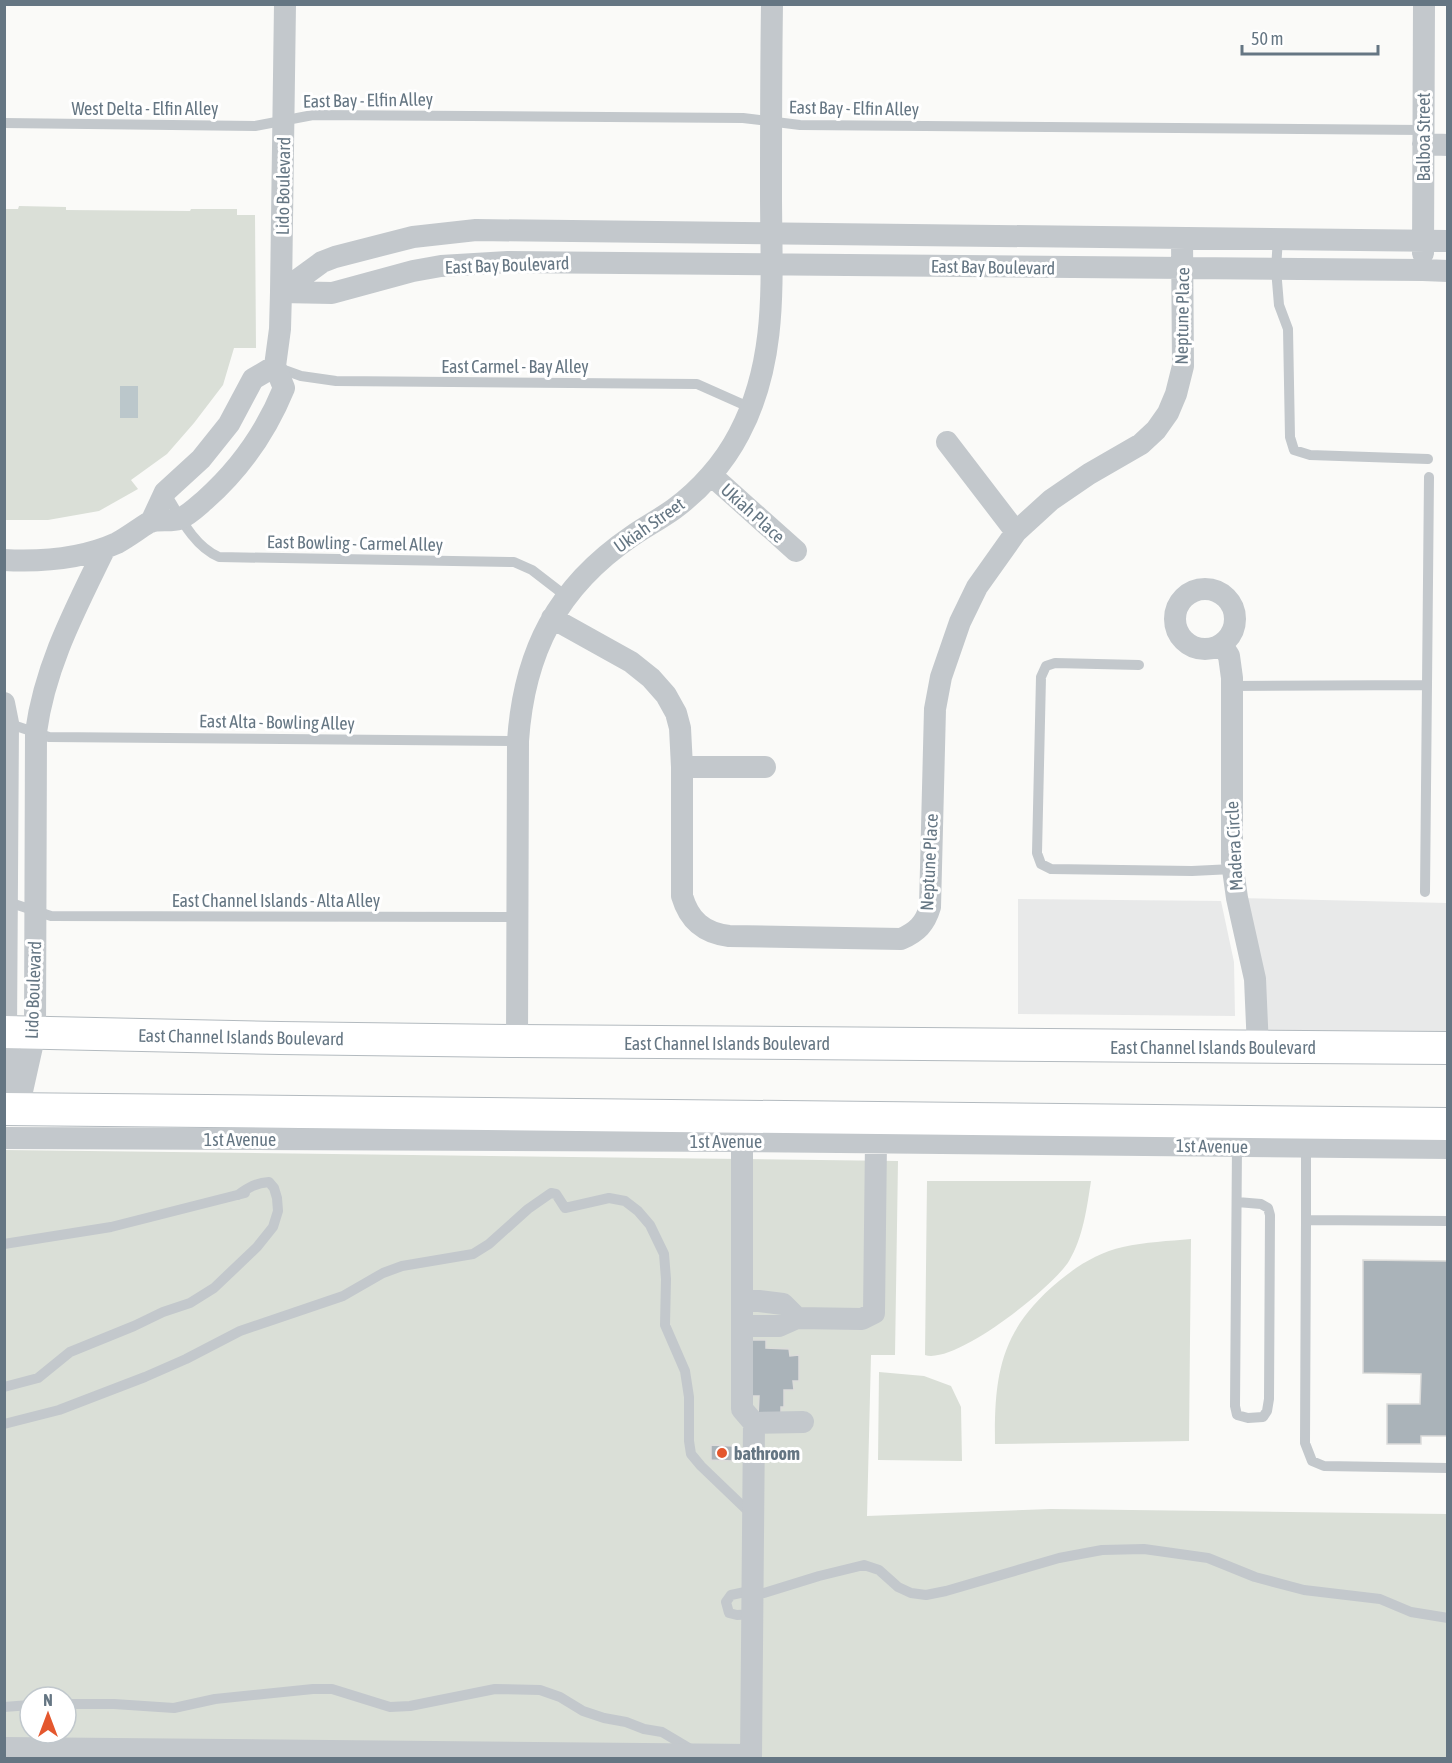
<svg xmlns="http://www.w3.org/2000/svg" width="1452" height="1763" font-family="'Asap Condensed',sans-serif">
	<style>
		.built { fill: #e8e9e9 }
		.green { fill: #dadfd7; fill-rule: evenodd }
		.water { fill: #bbc7cb }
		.building { fill: #aab3b9; stroke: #dcdcda; stroke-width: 1.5 }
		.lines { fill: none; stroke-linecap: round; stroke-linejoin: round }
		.secondary-casing { stroke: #b3babf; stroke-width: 34 }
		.lane { stroke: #c3c8cc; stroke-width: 10 }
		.street { stroke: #c3c8cc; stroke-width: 22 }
		.secondary { stroke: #fff; stroke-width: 32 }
		.poi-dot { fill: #e4572e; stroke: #fff; stroke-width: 2 }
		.labels { text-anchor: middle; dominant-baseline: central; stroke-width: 6; stroke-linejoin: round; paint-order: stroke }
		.street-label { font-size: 18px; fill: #657683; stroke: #fff }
		.poi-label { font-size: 18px; font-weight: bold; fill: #657683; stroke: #fff; text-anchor: start }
	</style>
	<rect width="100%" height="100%" fill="#fafaf8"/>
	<!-- built -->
	<path class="built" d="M1237,898l210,5v145h-189z
		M1018,899l203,2 13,61 1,54 -217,-2z"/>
	<!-- green -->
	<path class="green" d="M19,206l47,1v3l124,1 1,-2h46v6h18l1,133h-22l-11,37 -29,38 -27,31 -36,26 7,9 -39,22 -51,9h-43v-311h13z
		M5,1150l893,11 -3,194h-24l-4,161 184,-7 396,5v244h-1442zM30,1697h36v36h-36z
		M927,1181h164c-4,26 -8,57 -22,80 -16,26 -113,104 -144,94z
		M1191,1239l-2,202 -194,3c-1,-71 6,-115 64,-163 18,-15 40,-29 64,-34 22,-5 46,-6 68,-8z
		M879,1372l45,4 27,10 10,21 1,54 -84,-1z"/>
	<!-- water -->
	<path class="water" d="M120,386h18v32h-18z"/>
	<!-- building -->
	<path class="building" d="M1363,1260l85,1v175h-27v8h-34v-40h33l1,-30 -58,-1z
		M752,1340h14v8l23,1 1,7 9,-1v26h-6l1,9h-10v17h-3v9l-23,1 1,-21h-9z
		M711,1445l23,1 -2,15 -21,-1z"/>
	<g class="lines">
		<defs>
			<path id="secondary" d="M4,1032l276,6 237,3 931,7
				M4,1109l1444,15"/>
		</defs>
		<!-- secondary casing -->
		<use href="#secondary" class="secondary-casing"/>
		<!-- lane -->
		<path class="lane" d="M4,123l251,3 58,-11 430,3 57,7 623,5
			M1278,238l-2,31 3,36 9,24 2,108 4,13 16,5 118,4
			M276,367l25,9 35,5 361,3 54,24
			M165,492c14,23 28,54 54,65l295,5 18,8 35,27
			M1139,665l-84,-2 -9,3 -5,11 -4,176 4,11 10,5 141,2 41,-2
			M1232,686l195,-1
			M7,723l42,14 469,4
			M1425,892l4,-415
			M5,901l46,15 466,1
			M1306,1146v74l142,1
			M1237,1202l24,2 7,4 2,7 -1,184 -2,12 -4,6 -15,1 -11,-3 -2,-9 2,-260
			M1306,1220l-1,223 7,18 12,5 124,2
			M4,1244l107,-17 134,-34
			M4,1387l34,-9 32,-26 64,-26 29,-14 27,-9 24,-15 43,-41 16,-20 5,-16 -1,-13 -3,-10 -5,-6c-13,1 -20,5 -31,13
			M4,1424l55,-14 86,-33 41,-18 54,-28 103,-35 40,-23 19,-7 71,-12 16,-10 39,-35 23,-16 5,1 9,14 44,-10 16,3 13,10 12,14 14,29 2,25 -1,46 20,46 4,26v44l2,13 10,12 50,48
			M753,1614l-16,1 -8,-2 -3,-11 5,-7 14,-3 19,1 55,-17 45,-11 15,5 19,17 13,6 15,2 20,-4 113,-33 43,-8 42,-1 64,9 47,19 49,13 76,9 31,13 37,6
			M66,1704h48l60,4 41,-9 98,-10h19l58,18 20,-1 85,-17 45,1 20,7 23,14 21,7 22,4 18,7 18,3 32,19
			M4,1707l26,-2"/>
		<!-- street -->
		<path class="street" d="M1423,144l25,1
			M1423,253l1,-249
			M281,292l41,-30 13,-5 78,-20 63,-7 972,11
			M281,292l51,1 81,-22 28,-5 67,-4 915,8 25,1
			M947,442l69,90
			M711,475l85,76
			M151,522l14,-30 36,-33 28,-35 24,-45 22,-13
			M4,560c38,2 78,-1 113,-17 11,-6 20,-13 31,-20 9,-5 22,-1 31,-4 9,-3 19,-13 26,-19 35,-31 61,-68 79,-112l-9,-22 5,-37 1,-37 4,-288
			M1175 619a30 30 0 1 1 60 0a30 30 0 1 1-60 0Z
			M552,618l79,44 20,16 15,17 10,18 4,15 2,39v129c7,24 21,37 47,40l172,3c16,-7 24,-15 29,-32l5,-198 6,-32 19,-55 17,-35 39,-55 35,-32 38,-26 52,-30 15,-14 12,-17 8,-19 7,-28 -1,-128
			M1222,645l7,11 3,22v184l5,36 18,81 3,69
			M4,703l4,20 -2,309 10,64
			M682,767h83
			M517,1041l1,-300c6,-89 39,-154 114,-205 13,-9 28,-17 42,-27 26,-19 50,-46 65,-75 40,-75 32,-157 32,-239 0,-64 0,-127 1,-191
			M18,1109l17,-76 1,-301c9,-67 40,-124 69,-184
			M4,1138l738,3 706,7
			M742,1141v268l12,14 49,-1
			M742,1299l41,5 14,14
			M742,1326h37l18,-8 65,1 12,-6 2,-171
			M4,1748l747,7
			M751,1758l3,-335"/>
		<!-- secondary -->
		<use href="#secondary" class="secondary"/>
	</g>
	<!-- markers -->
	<circle class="poi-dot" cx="722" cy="1453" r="6"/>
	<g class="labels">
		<!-- street labels -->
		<g class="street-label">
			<text transform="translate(368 100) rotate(-1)">East Bay - Elfin Alley</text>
			<text x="145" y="108">West Delta - Elfin Alley</text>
			<text transform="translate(854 108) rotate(1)">East Bay - Elfin Alley</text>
			<text transform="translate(1423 137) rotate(-90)">Balboa Street</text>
			<text transform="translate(283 186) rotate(-89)">Lido Boulevard</text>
			<text transform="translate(507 265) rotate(-2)">East Bay Boulevard</text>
			<text transform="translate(993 267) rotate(1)">East Bay Boulevard</text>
			<text transform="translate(1182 316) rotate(-89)">Neptune Place</text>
			<text x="515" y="366">East Carmel - Bay Alley</text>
			<text transform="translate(753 513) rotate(42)">Ukiah Place</text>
			<text transform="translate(649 525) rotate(-35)">Ukiah Street</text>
			<text transform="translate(355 543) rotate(1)">East Bowling - Carmel Alley</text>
			<text transform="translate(277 722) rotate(1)">East Alta - Bowling Alley</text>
			<text transform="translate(1234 846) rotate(-93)">Madera Circle</text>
			<text transform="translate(929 862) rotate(-87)">Neptune Place</text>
			<text x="276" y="900">East Channel Islands - Alta Alley</text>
			<text transform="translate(33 990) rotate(-88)">Lido Boulevard</text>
			<text transform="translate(241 1037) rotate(1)">East Channel Islands Boulevard</text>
			<text x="727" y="1043">East Channel Islands Boulevard</text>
			<text x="1213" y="1047">East Channel Islands Boulevard</text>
			<text x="240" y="1139">1st Avenue</text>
			<text x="726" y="1141">1st Avenue</text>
			<text transform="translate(1212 1146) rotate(1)">1st Avenue</text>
		</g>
		<!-- poi labels -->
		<g class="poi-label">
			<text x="734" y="1453">bathroom</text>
		</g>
	</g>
	<!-- border -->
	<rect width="1452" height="1763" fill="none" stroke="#657683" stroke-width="12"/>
	<!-- north arrow -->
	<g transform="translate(48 1715)"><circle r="28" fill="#ffffff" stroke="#c1c8cd" stroke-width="1.5"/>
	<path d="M0-4.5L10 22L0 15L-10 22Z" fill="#e4572e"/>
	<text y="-9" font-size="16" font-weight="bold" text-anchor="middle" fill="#657683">N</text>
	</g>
	<!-- scale -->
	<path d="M1242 45v9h136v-9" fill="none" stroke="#657683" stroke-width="3"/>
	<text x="1251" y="45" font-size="18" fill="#657683" stroke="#ffffff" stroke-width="4.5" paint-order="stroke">50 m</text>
</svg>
